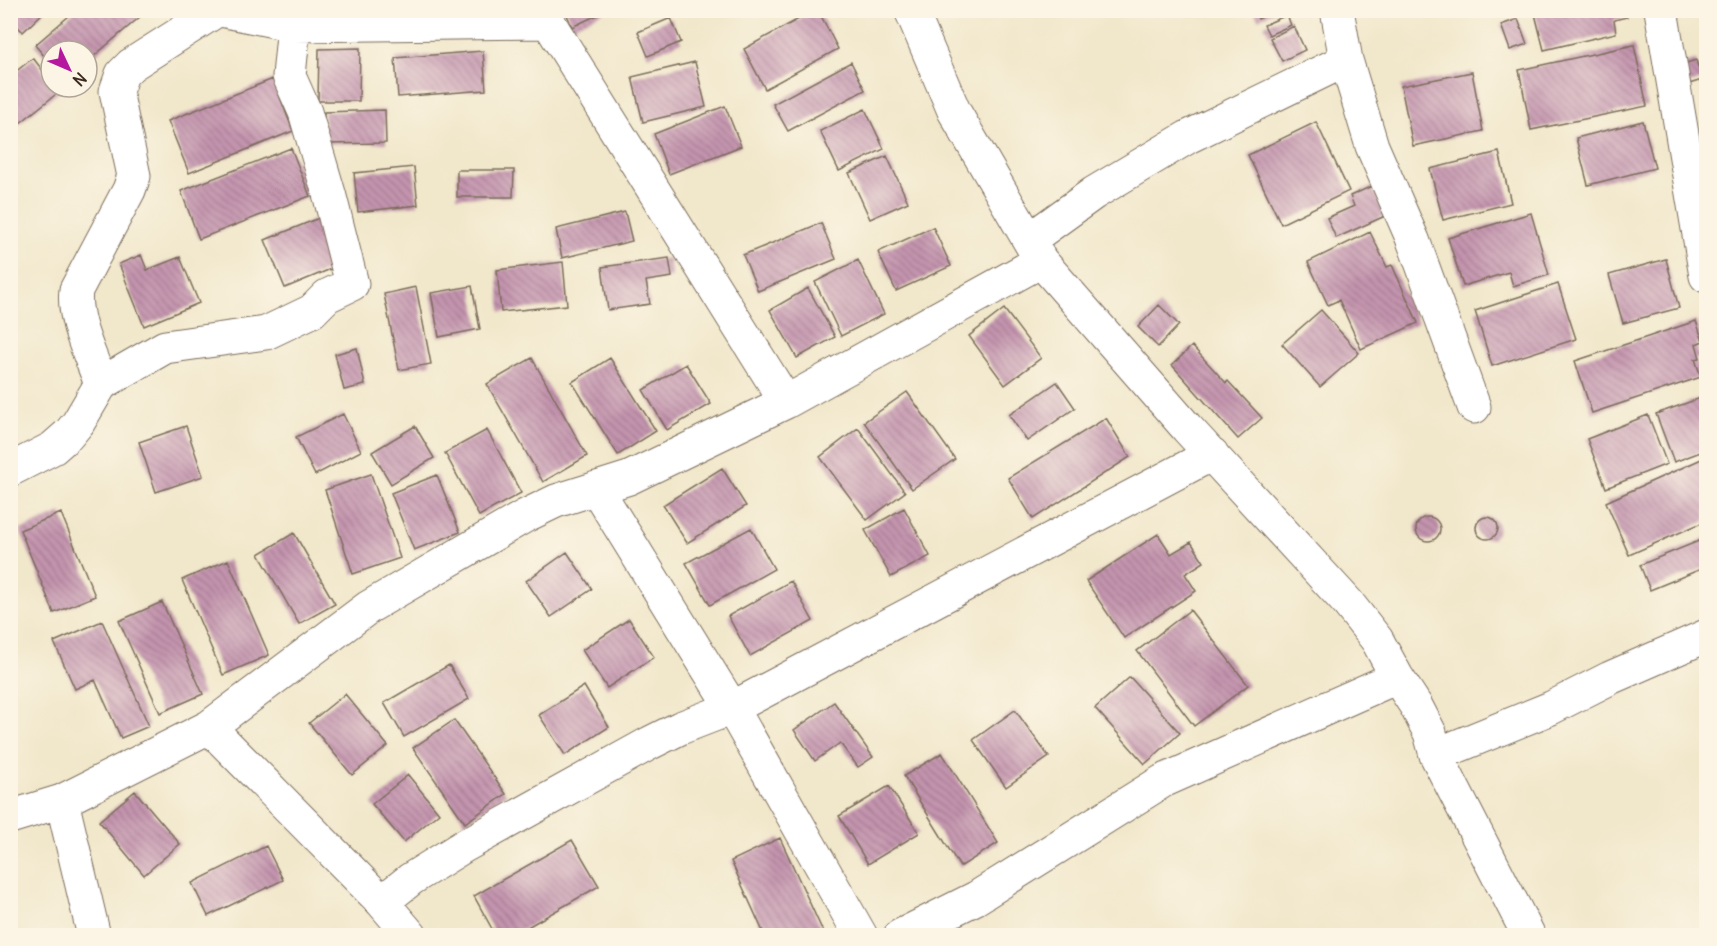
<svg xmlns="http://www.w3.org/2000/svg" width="1717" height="946" font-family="Delius,sans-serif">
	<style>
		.building { fill: url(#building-back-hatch) }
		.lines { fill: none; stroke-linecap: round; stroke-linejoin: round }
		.minor-casing { stroke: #7b6c5b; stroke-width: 35 }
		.minor { stroke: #fff; stroke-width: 33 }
	</style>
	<defs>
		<pattern id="building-back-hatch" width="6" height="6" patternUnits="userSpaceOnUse" patternTransform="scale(1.5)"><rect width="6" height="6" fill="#c494af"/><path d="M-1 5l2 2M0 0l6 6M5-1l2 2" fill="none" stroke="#a0798e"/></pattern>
	</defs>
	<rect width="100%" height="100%" fill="#fcf5e5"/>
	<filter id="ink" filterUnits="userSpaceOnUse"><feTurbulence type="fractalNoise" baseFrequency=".0167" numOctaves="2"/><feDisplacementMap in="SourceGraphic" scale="12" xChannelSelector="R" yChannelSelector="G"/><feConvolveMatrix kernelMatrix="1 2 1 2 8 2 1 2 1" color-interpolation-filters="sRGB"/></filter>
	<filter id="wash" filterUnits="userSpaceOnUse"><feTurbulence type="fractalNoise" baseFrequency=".008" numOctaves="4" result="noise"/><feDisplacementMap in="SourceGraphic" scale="24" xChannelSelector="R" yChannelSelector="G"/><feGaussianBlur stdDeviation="1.35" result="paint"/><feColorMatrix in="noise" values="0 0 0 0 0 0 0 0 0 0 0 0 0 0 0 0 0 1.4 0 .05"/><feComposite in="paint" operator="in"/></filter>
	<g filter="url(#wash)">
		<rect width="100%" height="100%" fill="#f1e7cb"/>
		<g id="blocks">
			<!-- building -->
			<path class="building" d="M10,10h36l-23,22 -13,-13z
				M76,10h60l5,6 -54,46v-11h-36v13l-16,-19z
				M565,10h43l-36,17z
				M815,10h3l20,39 -73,40 -21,-40z
				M1254,10h23l-19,9z
				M1534,10h92l1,7 -13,3 2,13 -72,17z
				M1287,15l4,10 -22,10 -5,-10z
				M671,18l10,24 -33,14 -10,-24z
				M1518,19l9,25 -17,6 -9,-25z
				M1294,26l11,24 -23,11 -12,-23z
				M1634,45l13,61 -116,24 -12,-60z
				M360,48l-1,53h-41l1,-52z
				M483,51l3,39 -88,7 -3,-39z
				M33,58l18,23v6h5l4,4 -50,40v-55z
				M1696,60l6,20 -16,5 -6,-20z
				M695,62l11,45 -63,15 -11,-45z
				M851,62l14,28 -77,41 -15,-27z
				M1472,72l11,59 -70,15 -12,-60z
				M273,79l20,52 -104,42 -21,-52z
				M725,106l16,40 -72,28 -15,-40z
				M865,109l19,40 -45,22 -19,-40z
				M385,110l1,33 -62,1v-32z
				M1643,121l12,47 -67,17 -12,-47z
				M1316,122l33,69 -68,33 -33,-69z
				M291,148l19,48 -111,43 -18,-48z
				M1499,152l12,51 -68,17 -13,-51z
				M887,156l21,46 -38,17 -21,-46z
				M414,167l4,38 -60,7 -4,-39z
				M457,170h57l-1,27h-56z
				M1372,186l13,30 -49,22 -9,-20 27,-12 -4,-10z
				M625,212l7,29 -70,17 -6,-29z
				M1531,213l18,62 -36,11 -4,-14 -46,14 -15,-48z
				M319,218l19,48 -53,22 -20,-48z
				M821,223l15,36 -78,32 -15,-36z
				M933,227l18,39 -55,25 -18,-39z
				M1370,232l17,35 5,-2 26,58 -57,26 -22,-49 -11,5 -20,-43z
				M141,255l6,15 33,-13 19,46 -55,23 -25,-62z
				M669,258l3,19 -26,4 4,23 -42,6 -6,-43z
				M1666,259l13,49 -56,15 -14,-48z
				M858,260l26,54 -43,22 -26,-54z
				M563,262l4,43 -66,7 -4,-42z
				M1558,284l18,55 -84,27 -17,-55z
				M472,286l8,43 -41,8 -8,-44z
				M416,287l15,77 -32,6 -15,-76z
				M808,288l27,49 -38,21 -27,-48z
				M1159,305l20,20 -21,22 -20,-20z
				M1004,309l37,49 -36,27 -36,-49z
				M1321,310l38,43 -39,34 -38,-43z
				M1696,321l7,20 -7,3 4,14 -5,1 6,18 -109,36 -17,-52z
				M1192,346l34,37 2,-2 34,37 -24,21 -66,-74z
				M357,348l8,37 -21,5 -9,-36z
				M532,358l55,98 -44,26 -56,-98z
				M610,358l46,73 -38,24 -46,-73z
				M686,364l25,40 -44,26 -24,-40z
				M1057,382l18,26 -48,33 -18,-26z
				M907,392l48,67 -43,30 -48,-67z
				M1706,396v54l-32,12 -18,-48z
				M343,414l18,37 -46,24 -19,-38z
				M1648,415l19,49 -61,24 -19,-49z
				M1106,418l24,39 -97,62 -25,-41z
				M186,426l17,50 -47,16 -17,-50z
				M415,426l19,32 -43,26 -19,-32z
				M858,428l47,64 -38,28 -47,-63z
				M487,430l34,63 -42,23 -34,-63z
				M1706,457v64l-77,34 -23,-53z
				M722,468l24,38 -59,37 -24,-38z
				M371,474l29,84 -47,16 -28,-84z
				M437,475l23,57 -46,18 -23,-57z
				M904,508l26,48 -39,21 -26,-47z
				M61,513l34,83 -41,17 -34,-83z
				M1416 529a12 12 0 1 1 24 0a12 12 0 1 1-24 0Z
				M1476 528a11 11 0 1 1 22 0a11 11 0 1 1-22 0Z
				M751,528l23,41 -64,36 -24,-42z
				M294,533l41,71 -36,20 -40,-70z
				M1158,534l13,20 20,-12 13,20 -19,12 11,17 -72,47 -38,-57z
				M1706,538v29l-56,23 -10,-25z
				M567,552l25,37 -41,28 -25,-36z
				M228,560l41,95 -46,20 -41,-95z
				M791,581l22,40 -63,35 -22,-40z
				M162,602l41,92 -43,19 -41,-92z
				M1190,610l58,75 -54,41 -57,-75z
				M629,619l25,38 -47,31 -25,-38z
				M102,621l47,105 -28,12 -26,-58 -20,9 -21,-47z
				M449,665l20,34 -65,38 -20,-34z
				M1130,677l50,56 -35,31 -50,-56z
				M584,686l25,41 -44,28 -26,-40z
				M345,694l43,52 -36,29 -43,-52z
				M834,702l39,55 -15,10 -18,-24 -25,18 -21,-31z
				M1015,710l34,47 -43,30 -33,-47z
				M454,720l52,74 -41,29 -52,-75z
				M942,753l56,90 -38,24 -56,-91z
				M408,775l31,38 -35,29 -32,-38z
				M889,786l30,47 -51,31 -29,-48z
				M135,791l45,53 -36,31 -45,-54z
				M780,838l44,96 -3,2h-56l-34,-75z
				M572,840l27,46 -87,50h-16l-22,-40z
				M266,846l17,34 -75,36 -16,-33z"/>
		</g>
	</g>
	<g filter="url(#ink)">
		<use href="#blocks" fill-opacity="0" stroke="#7b6c5b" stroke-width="1.5"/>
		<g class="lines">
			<defs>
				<path id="minor" d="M221,10l73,15 253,-3
					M541,10l245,392
					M911,10l43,101 87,150 146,167 160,174 30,38 20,37 19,29 14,27 6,22 93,181
					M1337,10l9,50 26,86 41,94 61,167
					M1661,10l45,266
					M1029,240l65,-47 94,-56 158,-77
					M101,384c-10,-28 -29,-65 -25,-94l53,-100 5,-14 -18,-85 6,-17 9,-9 86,-55
					M10,470l43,-22 16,-14 9,-11 23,-39 64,-37 101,-14 46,-22 15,-15 25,-12 -22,-87 -25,-85 -16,-36 5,-51
					M596,488l136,220 129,228
					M209,727l173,175 29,34
					M1436,755l115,-47 59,-30 96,-42
					M62,801l32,135
					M10,817l52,-16 147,-74 160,-120 156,-91 31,-15 73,-23 157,-76 255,-141
					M382,902l29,-23 53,-33 186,-103 30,-15 52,-20 480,-254
					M900,936l76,-38 187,-117 234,-104"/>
			</defs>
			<!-- minor casing -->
			<use href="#minor" class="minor-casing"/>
			<!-- minor -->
			<use href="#minor" class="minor"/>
		</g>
	</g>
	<!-- margin -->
	<rect width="1717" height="946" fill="none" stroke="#fcf5e5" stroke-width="36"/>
	<!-- north arrow -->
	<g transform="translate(69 69) rotate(134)"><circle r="28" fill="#fcf5e5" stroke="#afa495" stroke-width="1.5"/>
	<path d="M0-4.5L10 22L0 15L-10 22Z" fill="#b5179e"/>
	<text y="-9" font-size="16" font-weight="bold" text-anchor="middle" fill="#3b2a1e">N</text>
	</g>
</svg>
